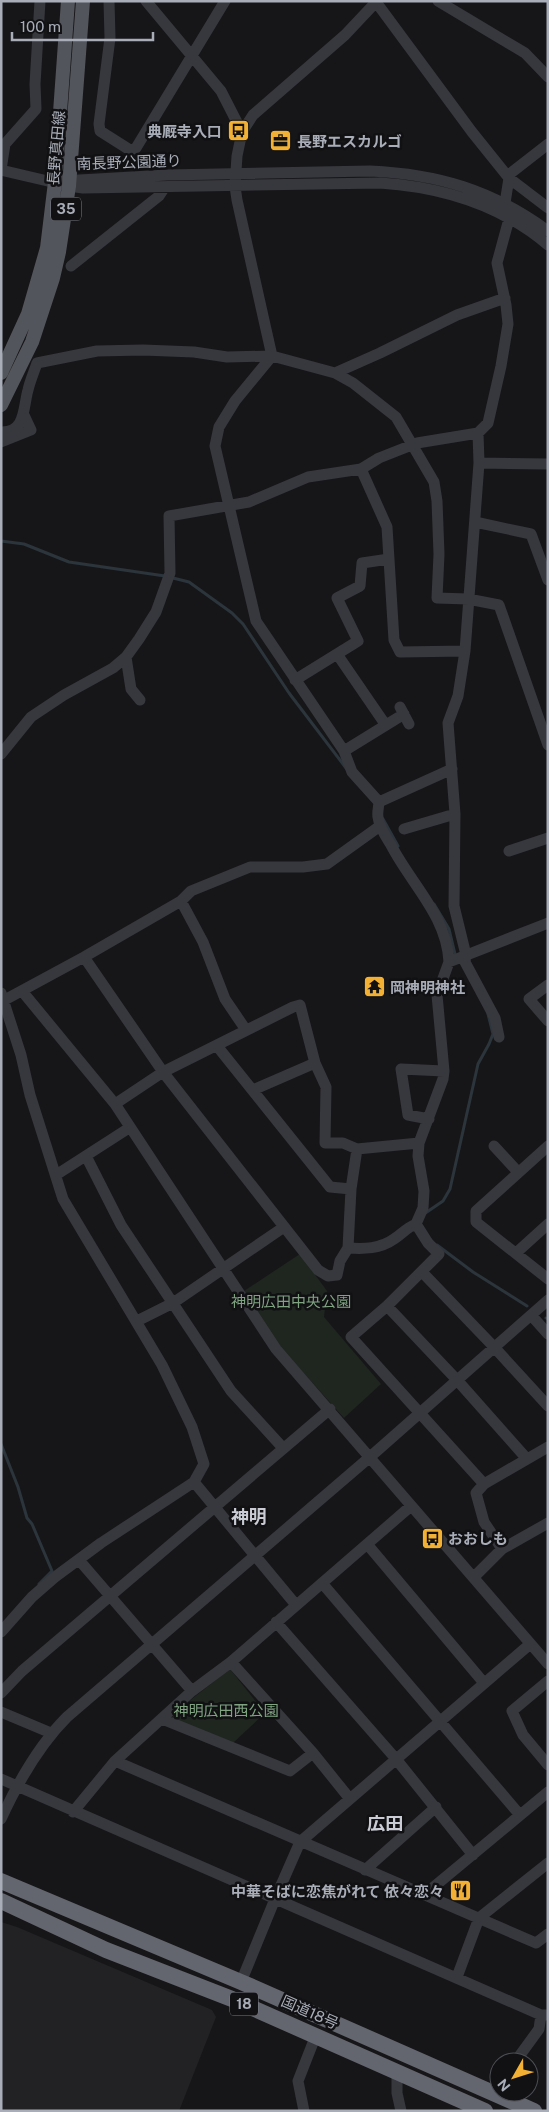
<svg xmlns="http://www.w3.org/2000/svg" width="549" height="2112" font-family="'Public Sans','Noto Sans JP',sans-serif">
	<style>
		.built { fill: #222225 }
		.green { fill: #1e261f }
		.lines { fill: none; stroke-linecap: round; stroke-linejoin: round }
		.stream { stroke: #2c353c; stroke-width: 3 }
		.minor { stroke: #37383d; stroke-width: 11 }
		.major { stroke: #53555c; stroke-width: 14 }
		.highway { stroke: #63666e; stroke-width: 16 }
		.labels { text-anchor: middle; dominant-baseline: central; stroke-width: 5; stroke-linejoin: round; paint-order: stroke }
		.shield { fill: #111113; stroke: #7b7e86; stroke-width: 1 }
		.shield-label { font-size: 14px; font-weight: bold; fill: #a8adb8 }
		.poi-label { font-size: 15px; font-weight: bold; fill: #a8adb8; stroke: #111113; text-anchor: start }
		.street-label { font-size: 15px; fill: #a8adb8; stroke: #111113 }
		.park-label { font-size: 15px; fill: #7fa381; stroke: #111113 }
		.quarter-label { font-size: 18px; font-weight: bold; fill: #c9ccd4; stroke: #111113 }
	</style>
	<rect width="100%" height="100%" fill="#161618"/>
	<!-- built -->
	<path class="built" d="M1,1922l16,5 195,83 4,7 -37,94h-178z"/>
	<!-- green -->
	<path class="green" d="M300,1254l27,37 -3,26 57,67 -37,34 -69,-77 -31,-50z
		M230,1669l35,44 -32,30 -62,-25 22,-20z"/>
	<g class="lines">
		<!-- stream -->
		<path class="stream" d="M1,541l23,3 45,18 96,14 24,6 43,31 11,11 46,69 57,75
			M383,819l15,27
			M434,904l15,25 6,25
			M424,1214l19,-13 7,-12 28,-125 11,-20 4,-10 -5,-20
			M437,1245l36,27 54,34
			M546,1318l2,1
			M1,1444l17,43 9,31 5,6 20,47 -13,13"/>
		<!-- minor -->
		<path class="minor" d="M40,1l-5,83 1,25 -31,35 -4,26 68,16 14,2 297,-5c61,4 121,22 168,62
			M109,1l1,37 -11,86 1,7 30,19 6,-2 89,-147
			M146,1l75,90 21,41
			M438,1l87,52 23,24
			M376,2l96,130 37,46 -4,25
			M548,144l-37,29 -2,5 39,30
			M62,181l105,-6 203,-4c68,3 122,19 178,60
			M71,266l88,-70 6,-9
			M272,356l-37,45 -16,26 -4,19 41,175 88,130 8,21 27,30c0,4 -2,10 -1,15 1,10 8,20 13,28 20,39 56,71 58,117l99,-39
			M272,356l-35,-156 -2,-14 2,-30 5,-24 11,-17 92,-80 32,-34
			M335,373l45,-20 77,-38 48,-17
			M1,432c25,1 22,-25 27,-42 2,-9 6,-18 9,-27l60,-12 46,-1 51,2 33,5 45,-1 63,17 18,10 43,34 38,65 3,19 2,53 -2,44 31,1 31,6 49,140
			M1,442l30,-12 -7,-15
			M479,463l69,1
			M361,469l26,58 7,113 6,12 65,-1
			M475,522l56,12 17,46
			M337,654l48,70
			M126,657l5,32 9,11
			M295,680l63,-39 -21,-43 23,-12 2,-23 27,-4
			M400,707l9,17
			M344,751l60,-37
			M1,754l30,-37 33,-22 49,-27 13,-11 13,-18 17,-27 14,-39 -1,-57 80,-14 59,-25 53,-8 18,-11 38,-15 61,-10
			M379,802l73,-33
			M404,829l51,-15
			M509,851l39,-13
			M181,901l10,-10 59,-24h53l24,-3 53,-38
			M84,957l79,115 155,198 10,6 9,-1 3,-14 8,-13c16,1 32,1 46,-9 8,-5 12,-11 22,-15l7,-16 1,-17 -6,-35 1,-13 24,-64 1,-8 -7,-76 12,-33
			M548,985l-19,14 19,22
			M22,991l93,113 161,245 272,315
			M1,993l20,62 9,40 33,104 99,166 30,62 12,37 -10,18 -93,61 -46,34 -23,20 -31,35
			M1,1002l83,-45 97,-56 22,41 22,57 21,31
			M499,1037l-4,-19 -30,-56 1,-7 -12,-49 1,-92 -7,-91 10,-27 7,-45 14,-188 -1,-30 10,-10 13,-57 7,-42 -2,-19 -9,-42 12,-44
			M217,1046l113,141 21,2
			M315,1063l11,24 -1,56h18l14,6 -6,40 -3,59
			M115,1104l48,-32 130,-65 7,-2 15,58 -62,27
			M429,1119l-21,-4 -7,-46 43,2
			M494,1146l24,26
			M548,1146l-72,65v11l72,57
			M357,1149l62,-6
			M86,1156l35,69 110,166 52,57
			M56,1175l73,-47
			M416,1224l12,19 11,11 -52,52 -36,31 133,147
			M516,1253l32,-29
			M422,1272l72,75 54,59
			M387,1306l70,74 70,79
			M531,1315l17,19
			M137,1321l36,-18 111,-76
			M194,1482l102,123
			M367,1544l117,139
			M502,1549l-18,-27 -8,-29 8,-9 64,-37
			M79,1560l113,131
			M474,1577l28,-28 46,-26
			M322,1583l198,232
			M276,1622l120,137 77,96
			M231,1662l82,91 37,46
			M548,1681l-36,30 11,24 25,30
			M1,1693l21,-22 308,-262
			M1,1712l50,21
			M162,1719l128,52 23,-18
			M115,1761l421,182 12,-9
			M1,1779l540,236h7
			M73,1812l42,-51 77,-70 39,-29 180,-156
			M1,1819c17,-37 37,-73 66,-102l303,-260 178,-157
			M365,1870l71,-63
			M424,1895l124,-103
			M457,1977l22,-59 69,-55
			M241,1982l34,-83 25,-57 229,-197
			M515,2062l24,-33 2,-14
			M397,2071v22l4,18
			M491,2093l8,-10
			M304,2111l-6,-30 18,-46"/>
		<!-- major -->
		<path class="major" d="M1,373l27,-59 19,-66 8,-66 13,-181
			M1,405l31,-63 21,-64 6,-26 10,-66 14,-185"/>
		<!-- highway -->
		<path class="highway" d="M1,1881l240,101 293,129
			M1,1901l105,49 126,49 253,112"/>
	</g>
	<!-- icons -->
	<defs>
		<symbol id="bus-square" viewBox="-11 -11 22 22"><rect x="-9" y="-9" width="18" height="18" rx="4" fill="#f2b134" stroke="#111113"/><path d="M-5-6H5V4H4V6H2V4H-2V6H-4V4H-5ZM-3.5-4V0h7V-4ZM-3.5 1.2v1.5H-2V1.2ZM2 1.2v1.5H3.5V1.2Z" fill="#111"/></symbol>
		<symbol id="office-square" viewBox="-11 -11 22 22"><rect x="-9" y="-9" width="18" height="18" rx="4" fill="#f2b134" stroke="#111113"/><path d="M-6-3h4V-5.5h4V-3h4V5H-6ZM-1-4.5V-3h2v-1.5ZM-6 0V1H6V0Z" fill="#111"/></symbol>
		<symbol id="temple-square" viewBox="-11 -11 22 22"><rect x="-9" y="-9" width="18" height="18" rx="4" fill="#f2b134" stroke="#111113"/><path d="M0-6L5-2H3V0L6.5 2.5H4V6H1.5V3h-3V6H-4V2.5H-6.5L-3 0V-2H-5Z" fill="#111"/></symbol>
		<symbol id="restaurant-square" viewBox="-11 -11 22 22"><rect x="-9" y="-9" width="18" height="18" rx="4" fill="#f2b134" stroke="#111113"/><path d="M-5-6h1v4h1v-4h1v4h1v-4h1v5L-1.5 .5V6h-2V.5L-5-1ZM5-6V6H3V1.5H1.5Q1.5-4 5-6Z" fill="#111"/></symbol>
	</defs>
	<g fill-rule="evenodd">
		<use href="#bus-square" x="226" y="118" width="25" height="25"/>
		<use href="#office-square" x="268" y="128" width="25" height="25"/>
		<use href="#temple-square" x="362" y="974" width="25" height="25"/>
		<use href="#bus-square" x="420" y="1526" width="25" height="25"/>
		<use href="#restaurant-square" x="448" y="1878" width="25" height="25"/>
	</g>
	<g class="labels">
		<!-- shield labels -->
		<g class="shield">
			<rect x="51" y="197.5" width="30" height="23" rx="4"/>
			<rect x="230" y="1992.5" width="28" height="23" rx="4"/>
		</g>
		<g class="shield-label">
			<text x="66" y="209">35</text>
			<text x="244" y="2004">18</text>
		</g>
		<!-- poi labels -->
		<g class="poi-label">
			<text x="222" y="131" text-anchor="end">典厩寺入口</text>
			<text x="297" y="141">長野エスカルゴ</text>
			<text x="390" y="987">岡神明神社</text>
			<text x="448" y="1538">おおしも</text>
			<text x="444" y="1891" text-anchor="end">中華そばに恋焦がれて 依々恋々</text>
		</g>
		<!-- street labels -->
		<g class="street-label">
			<text transform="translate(56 148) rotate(-85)">長野真田線</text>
			<text transform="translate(129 162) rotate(-2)">南長野公園通り</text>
			<text transform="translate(310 2012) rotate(24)">国道18号</text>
		</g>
		<!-- park labels -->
		<g class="park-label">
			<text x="291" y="1301">神明広田中央公園</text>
			<text x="226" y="1710">神明広田西公園</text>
		</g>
		<!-- quarter labels -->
		<g class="quarter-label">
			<text x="249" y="1516">神明</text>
			<text x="385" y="1823">広田</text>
		</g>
	</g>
	<!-- border -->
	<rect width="549" height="2112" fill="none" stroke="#a8adb8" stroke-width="5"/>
	<!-- north arrow -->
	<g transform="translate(514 2077) rotate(231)"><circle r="24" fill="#111113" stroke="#4d4f55"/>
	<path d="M0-4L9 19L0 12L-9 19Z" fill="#f2b134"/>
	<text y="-8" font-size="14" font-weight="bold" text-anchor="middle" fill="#a8adb8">N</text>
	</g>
	<!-- scale -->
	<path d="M12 32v8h141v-8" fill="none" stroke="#a8adb8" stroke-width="2.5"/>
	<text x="20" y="32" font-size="15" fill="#a8adb8" stroke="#111113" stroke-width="4" paint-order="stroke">100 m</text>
</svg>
